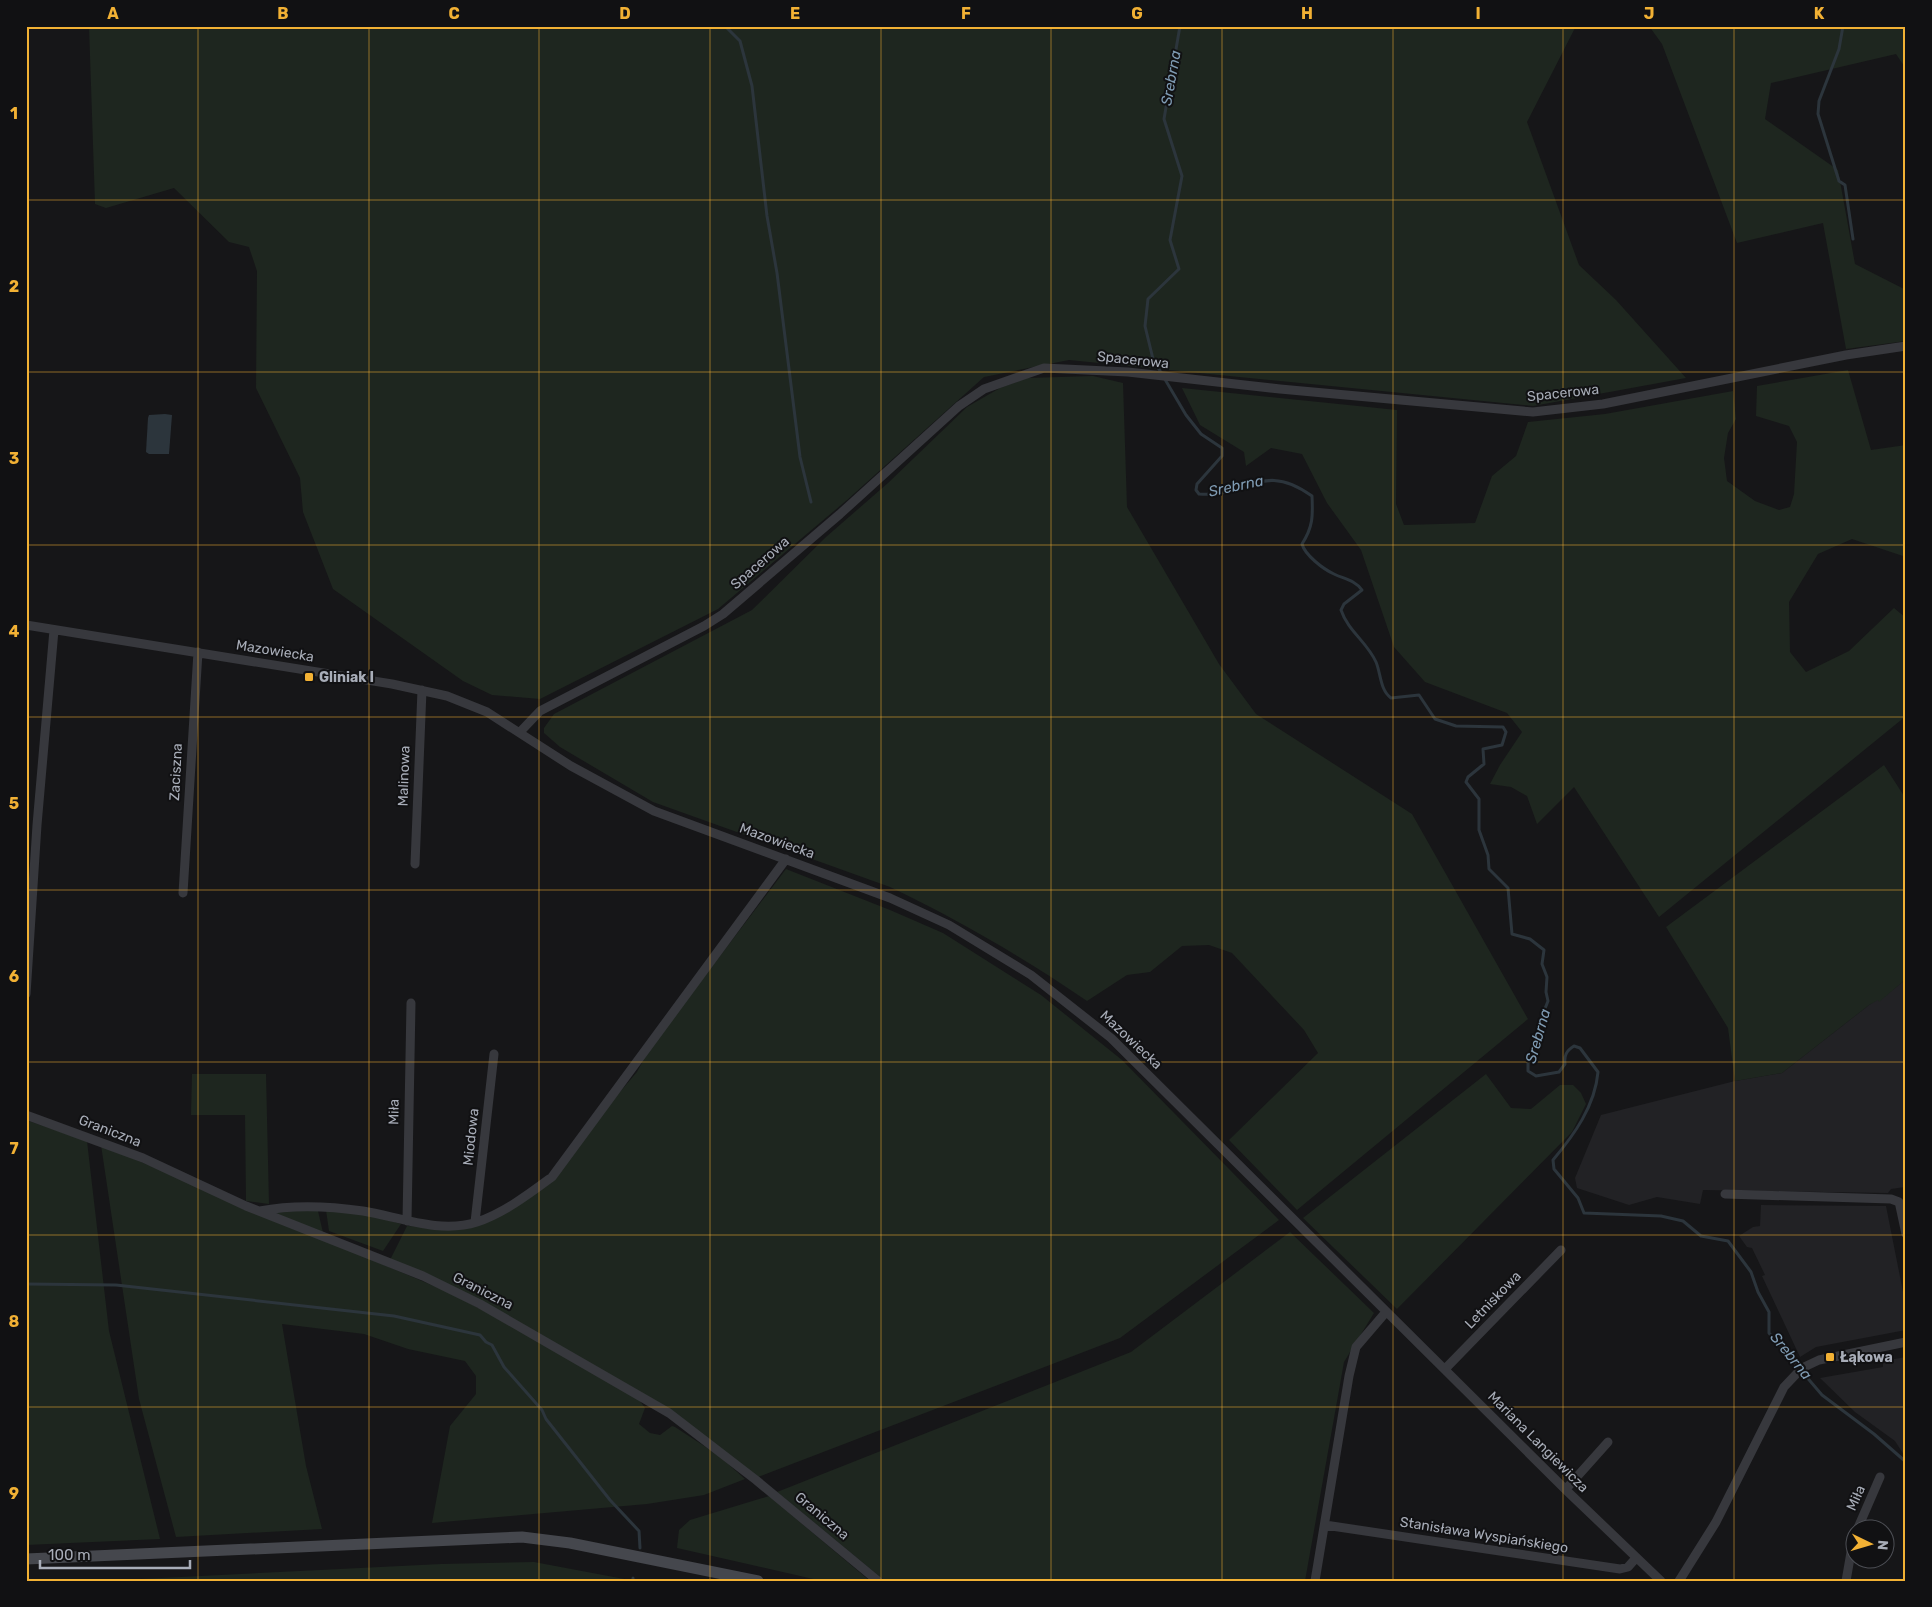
<svg xmlns="http://www.w3.org/2000/svg" width="1932" height="1607" font-family="Rubik,sans-serif">
	<style>
		.built { fill: #222225 }
		.green { fill: #1e261f }
		.water { fill: #2c353c }
		.lines { fill: none; stroke-linecap: round; stroke-linejoin: round }
		.stream { stroke: #2c353c; stroke-width: 3 }
		.minor { stroke: #37383d; stroke-width: 9 }
		.secondary { stroke: #45474d; stroke-width: 11 }
		.grid { fill: none; stroke: #f2b134; stroke-width: 1; stroke-opacity: 0.55 }
		.poi-dot { fill: #f2b134; stroke: #111113; stroke-width: 2 }
		.labels { text-anchor: middle; dominant-baseline: central; stroke-width: 4; stroke-linejoin: round; paint-order: stroke }
		.street-label { font-size: 14px; fill: #a8adb8; stroke: #111113 }
		.poi-label { font-size: 14px; font-weight: bold; fill: #a8adb8; stroke: #111113; text-anchor: start }
		.water-label { font-size: 15px; font-style: italic; fill: #7f9bb3; stroke: #111113 }
		.neatline { fill: none; stroke: #f2b134; stroke-width: 2 }
		.grid-label { font-size: 16px; text-anchor: middle; font-weight: bold; fill: #f2b134 }
	</style>
	<rect width="100%" height="100%" fill="#161618"/>
	<!-- built -->
	<path class="built" d="M1906,979v212l-1,-4 -14,2 -3,4 -185,-3 -3,14 -43,-7 -28,8 -52,-17 -2,-10 26,-63 134,-34 47,-8 87,-68 9,-6 1,2z
		M1761,1205l125,1 20,101v23l-90,17 -16,10 -38,-81 3,-1 -13,-27 -5,-1 -8,-11 14,-9 7,-1z
		M1906,1357v101l-11,-17 -40,-29 -35,-34 63,-11v-6z"/>
	<!-- green -->
	<path class="green" d="M89,26h1487l-49,96 52,143 37,35 70,78 -153,28 -464,-46 -85,17 -137,123 -129,109 -178,90 -48,-4 -29,-14 -130,-92 -30,-77 -3,-34 -44,-90 1,-117 -8,-24 -20,-5 -55,-54 -68,20 -11,-4z
		M1649,26h257v43l-10,-15 -125,29 -6,36 73,51 17,94 51,26v51l-60,8 -23,-126 -86,20 -75,-199z
		M1848,370l23,80 35,-5v112l-54,-18 -34,15 -29,48 1,50 16,20 43,-21 45,-43 12,10v98l-247,201 -85,-130 -37,37 -10,-28 -16,-9 -21,-3 10,-19 22,-33 -15,-19 -82,-31 -31,-35 -33,-97 -34,-47 -25,-49 -31,-6 -25,18 -2,-14 -44,-27 -18,-37 215,22 -1,94 8,21 71,-2 17,-47 24,-20 12,-34 77,-8 128,-23 3,28 -8,14 -4,25 3,23 28,20 24,9 11,-3 4,-13 3,-52 -8,-16 -33,-10 1,-30z
		M1093,376l30,7 4,124 92,157 37,50 156,100 116,205 -231,191 -68,-70 89,-87 -14,-23 -72,-77 -23,-8 -27,1 -32,26 -23,3 -40,26c-63,-43 -128,-81 -197,-114l-237,-85 -93,-55 -16,-14v-5l10,-14 198,-104 74,-73 62,-54 79,-76 33,-19 27,-10z
		M1884,765l22,34v180l-27,23 -1,-2 -9,5 -87,68 -47,8 -7,-53 -62,-101z
		M786,869l104,41 53,23 98,62 81,65 157,160 -159,118 -362,139 -119,-86 -249,-131 17,-34 55,2 68,-31 107,-125 11,-21z
		M192,1074h74l3,130 -23,-3 -1,-86h-54z
		M1486,1074l25,34 20,1 29,-24h13l8,8 5,11 -14,28 -175,177 -94,-91z
		M26,1120l61,21 22,190 51,208 -134,6z
		M101,1145l347,147 61,32 129,74 7,10 -6,16 11,9 10,2 12,-9 3,1 43,28 27,24 -41,16 -57,9 -215,19 18,-97 26,-32v-18l-11,-15 -57,-12 -44,-15 -82,-10 24,142 16,63 -146,8 -37,-138z
		M278,1210l40,1 6,26 -47,-23z
		M326,1210l42,4 33,10 -18,27 -54,-20z
		M1290,1232l84,81 -30,49 -39,219h-420l-108,-89 354,-140z
		M769,1496l101,85h-48l-145,-33 2,-18 11,-10z
		M534,1562l101,19h-534l340,-17z"/>
	<!-- water -->
	<path class="water" d="M165,414l7,1 -3,39h-20l-3,-2 2,-34 1,-3z"/>
	<g class="lines">
		<!-- stream -->
		<path class="stream" d="M725,26l15,15 12,45 15,130 10,57 23,184 11,45
			M1180,26l-16,93 18,57 -12,64 9,29 -31,30 -3,27 8,33 33,56 15,19 21,14v8l-25,28 -1,6 3,4c49,4 63,-34 113,2 1,20 1,31 -10,48 3,11 21,25 32,30 10,5 21,6 28,16l-18,14 -3,6c7,21 26,32 35,52 5,12 4,28 15,36l28,-3 16,24 21,7 47,1 3,5 -4,13 -19,4 1,15 -16,13 -2,5 13,17v31l9,25 1,14 19,19 4,46 18,5 14,11 -2,14 5,13 -1,15 2,9 -9,23 -1,19 -10,19v9l8,5 23,-4 6,-8c-1,-8 1,-13 9,-18l6,2 18,24c-3,34 -24,63 -45,88l1,9 24,29 6,15 77,3 22,5 18,15 27,5 23,31 7,20 11,20v21l53,62 52,39 32,28
			M1843,26l-4,23 -20,52 -1,13 21,67 6,4 8,54
			M26,1284l90,1 278,31 86,19 6,7 6,3 12,22 38,43 4,9 64,81 29,31 1,17
			M633,1581v-3"/>
		<!-- minor -->
		<path class="minor" d="M26,625l366,59 55,12 40,16 84,54 83,45 236,87 59,27 82,50 80,63 456,453 94,90
			M520,732l20,-21 164,-85 19,-12 117,-100 119,-108 25,-17 60,-21 84,4 152,17 253,23 70,-8 243,-49 60,-9
			M415,864l7,-174
			M183,893l15,-241
			M26,994l11,-169 17,-195
			M26,1115l117,43 103,48 177,70 57,28 189,109 87,67 122,101
			M1725,1194l166,5 8,3 1,4 6,28
			M260,1211c35,-7 69,-5 103,0 36,6 77,23 114,11 27,-9 52,-28 75,-45l234,-318
			M407,1221l4,-218
			M475,1222l19,-168
			M1445,1369l116,-119
			M1566,1489l42,-47
			M1325,1525l295,44 8,-2 8,-9
			M1857,1530l23,-53
			M1315,1581l34,-205 7,-29 30,-35
			M1679,1581l37,-59 68,-135 18,-19 17,-8 87,-18
			M1846,1581l8,-46"/>
		<!-- secondary -->
		<path class="secondary" d="M26,1559l496,-22 48,6 188,38"/>
	</g>
	<!-- grid -->
	<path class="grid" d="M198,26v1555M369,26v1555M539,26v1555M710,26v1555M881,26v1555M1051,26v1555M1222,26v1555M1393,26v1555M1563,26v1555M1734,26v1555M26,200h1880M26,372h1880M26,545h1880M26,717h1880M26,890h1880M26,1062h1880M26,1235h1880M26,1407h1880"/>
	<!-- markers -->
	<g class="poi-dot">
		<rect x="304" y="672" width="10" height="10" rx="2.5"/>
		<rect x="1825" y="1352" width="10" height="10" rx="2.5"/>
	</g>
	<g class="labels">
		<!-- street labels -->
		<g class="street-label">
			<text transform="translate(1133 360) rotate(6)">Spacerowa</text>
			<text transform="translate(1563 393) rotate(-6)">Spacerowa</text>
			<text transform="translate(760 563) rotate(-41)">Spacerowa</text>
			<text transform="translate(275 651) rotate(9)">Mazowiecka</text>
			<text transform="translate(176 772) rotate(-87)">Zaciszna</text>
			<text transform="translate(404 776) rotate(-88)">Malinowa</text>
			<text transform="translate(777 841) rotate(20)">Mazowiecka</text>
			<text transform="translate(1131 1040) rotate(43)">Mazowiecka</text>
			<text transform="translate(394 1112) rotate(-89)">Miła</text>
			<text transform="translate(110 1131) rotate(21)">Graniczna</text>
			<text transform="translate(471 1137) rotate(-84)">Miodowa</text>
			<text transform="translate(483 1291) rotate(27)">Graniczna</text>
			<text transform="translate(1493 1300) rotate(-46)">Letniskowa</text>
			<text transform="translate(1538 1442) rotate(45)">Mariana Langiewicza</text>
			<text transform="translate(1856 1498) rotate(-66)">Miła</text>
			<text transform="translate(822 1516) rotate(40)">Graniczna</text>
			<text transform="translate(1484 1535) rotate(9)">Stanisława Wyspiańskiego</text>
		</g>
		<!-- poi labels -->
		<g class="poi-label">
			<text x="319" y="677">Gliniak I</text>
			<text x="1840" y="1357">Łąkowa</text>
		</g>
		<!-- water labels -->
		<g class="water-label">
			<text transform="translate(1171 78) rotate(-80)">Srebrna</text>
			<text transform="translate(1236 486) rotate(-12)">Srebrna</text>
			<text transform="translate(1538 1036) rotate(-74)">Srebrna</text>
			<text transform="translate(1791 1356) rotate(51)">Srebrna</text>
		</g>
	</g>
	<!-- border -->
	<rect width="1932" height="1607" fill="none" stroke="#111113" stroke-width="55"/>
	<!-- north arrow -->
	<g transform="translate(1870 1544) rotate(95)"><circle r="24" fill="#111113" stroke="#4d4f55"/>
	<path d="M0-4L9 19L0 12L-9 19Z" fill="#f2b134"/>
	<text y="-8" font-size="14" font-weight="bold" text-anchor="middle" fill="#a8adb8">N</text>
	</g>
	<!-- scale -->
	<path d="M40 1560v8h150v-8" fill="none" stroke="#a8adb8" stroke-width="2.5"/>
	<text x="48" y="1560" font-size="15" fill="#a8adb8" stroke="#111113" stroke-width="4" paint-order="stroke">100 m</text>
	<rect x="28" y="28" width="1876" height="1552" class="neatline"/>
	<g class="grid-label">
		<text x="113" y="19">A</text>
		<text x="283" y="19">B</text>
		<text x="454" y="19">C</text>
		<text x="625" y="19">D</text>
		<text x="795" y="19">E</text>
		<text x="966" y="19">F</text>
		<text x="1137" y="19">G</text>
		<text x="1307" y="19">H</text>
		<text x="1478" y="19">I</text>
		<text x="1649" y="19">J</text>
		<text x="1819" y="19">K</text>
		<text x="14" y="119">1</text>
		<text x="14" y="292">2</text>
		<text x="14" y="464">3</text>
		<text x="14" y="637">4</text>
		<text x="14" y="809">5</text>
		<text x="14" y="982">6</text>
		<text x="14" y="1154">7</text>
		<text x="14" y="1327">8</text>
		<text x="14" y="1499">9</text>
	</g>
</svg>
